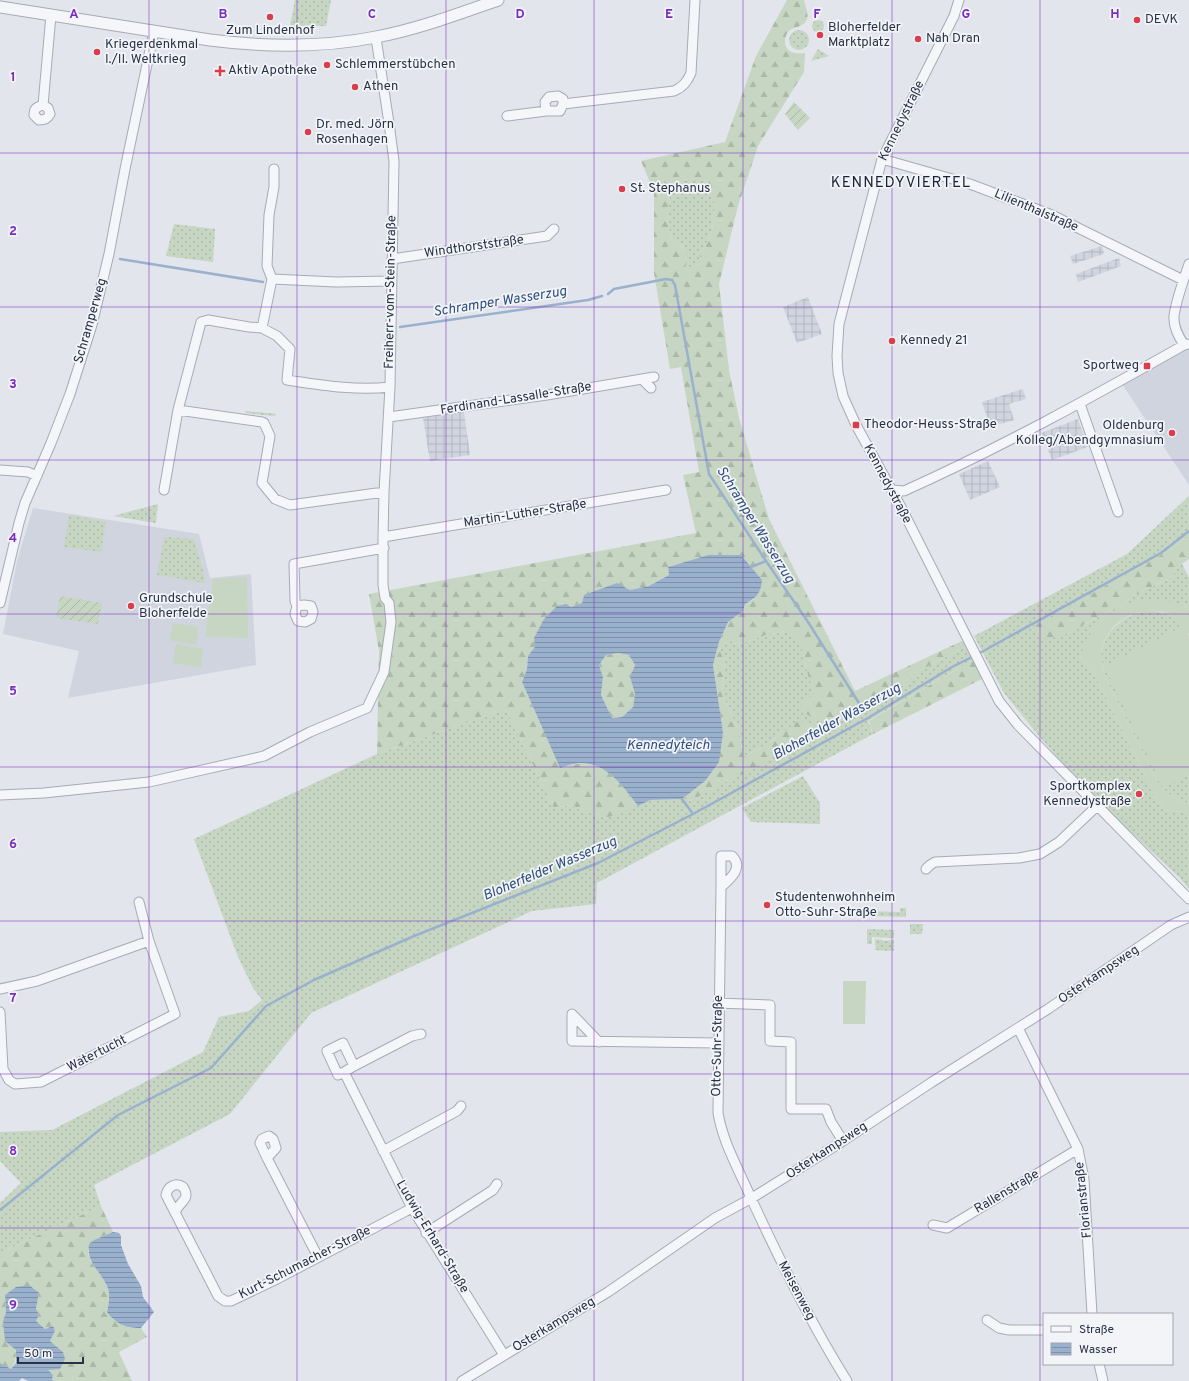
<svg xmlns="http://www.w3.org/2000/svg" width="1189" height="1381" font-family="Overpass,sans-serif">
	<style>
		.built { fill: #d0d4de }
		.industrial { fill: url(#industrial-grid) }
		.grass { fill: url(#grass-dots) }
		.forest { fill: url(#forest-firs); fill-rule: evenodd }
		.garden { fill: url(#garden-furrows) }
		.pitch { fill: #c6d6c2 }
		.water { fill: url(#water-rules); fill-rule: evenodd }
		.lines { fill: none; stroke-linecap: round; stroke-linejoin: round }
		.stream { stroke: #9ab1ce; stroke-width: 2.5 }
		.minor-casing { stroke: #a6abb6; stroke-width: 11 }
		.tertiary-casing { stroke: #a6abb6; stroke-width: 13 }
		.minor { stroke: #f5f6f9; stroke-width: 9 }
		.tertiary { stroke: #f5f6f9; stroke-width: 11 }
		.grid { fill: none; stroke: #7b2cbf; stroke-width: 1; stroke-opacity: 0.55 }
		.poi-dot { fill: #d93e4e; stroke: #f2f4f8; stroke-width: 1.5 }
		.labels { text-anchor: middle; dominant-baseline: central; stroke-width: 3.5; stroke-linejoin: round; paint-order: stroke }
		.poi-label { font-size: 13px; fill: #283145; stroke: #f2f4f8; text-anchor: start }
		.street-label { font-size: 13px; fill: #283145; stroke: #f2f4f8 }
		.water-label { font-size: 14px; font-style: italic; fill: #2f4e7c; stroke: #f2f4f8 }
		.quarter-label { font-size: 15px; letter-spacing: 1px; fill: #1b2236; stroke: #f2f4f8 }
		.grid-label { font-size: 13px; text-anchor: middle; font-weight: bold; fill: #7b2cbf; stroke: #f2f4f8; stroke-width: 3.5; stroke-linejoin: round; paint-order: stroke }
	</style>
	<defs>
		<pattern id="industrial-grid" width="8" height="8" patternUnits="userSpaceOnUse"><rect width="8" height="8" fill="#d0d4de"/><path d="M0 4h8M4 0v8" fill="none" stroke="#b3b6c0"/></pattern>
		<pattern id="grass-dots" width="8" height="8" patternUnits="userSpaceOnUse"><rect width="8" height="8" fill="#c6d6c2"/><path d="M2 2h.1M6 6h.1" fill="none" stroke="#aab8a8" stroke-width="1.8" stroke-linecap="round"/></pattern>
		<pattern id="forest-firs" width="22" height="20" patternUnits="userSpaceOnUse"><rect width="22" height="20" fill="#c6d6c2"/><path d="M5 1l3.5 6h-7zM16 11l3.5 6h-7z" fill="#aab8a8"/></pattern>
		<pattern id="garden-furrows" width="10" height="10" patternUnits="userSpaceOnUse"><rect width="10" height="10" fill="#c6d6c2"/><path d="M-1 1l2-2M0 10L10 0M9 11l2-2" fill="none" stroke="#aab8a8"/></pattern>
		<pattern id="water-rules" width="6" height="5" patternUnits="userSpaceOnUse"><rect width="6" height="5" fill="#9ab1ce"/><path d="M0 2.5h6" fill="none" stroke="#7e91a9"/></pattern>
	</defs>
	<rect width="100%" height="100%" fill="#e2e5eb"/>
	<!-- built -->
	<path class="built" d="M1189,344v141l-69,-104z
		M33,508l166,26 11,44 41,-4 5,91 -188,33 11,-47 -76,-17 14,-73z"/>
	<!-- industrial -->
	<path class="industrial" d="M1102,246l2,8 -31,10 -3,-8z
		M1119,258l2,8 -43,16 -2,-8z
		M808,297l14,37 -25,9 -14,-36z
		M1023,389l3,10 -17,5 5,16 -24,7 -8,-25z
		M464,412l6,43 -40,6 -7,-43z
		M1078,419l10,28 -36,13 -11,-27z
		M988,461l12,26 -30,13 -11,-26z"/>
	<!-- grass -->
	<path class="grass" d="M295,0h36l-5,26h-36z
		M812 26a6 6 0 1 1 12 0a6 6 0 1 1-12 0Z
		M789 40a10 10 0 1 1 20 0a10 10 0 1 1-20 0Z
		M818,49l11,7 -18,5z
		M696,178l12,4 5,8 2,16 -3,25 -8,17 -4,4v5l2,7 -17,5 2,-9 -3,-12 -12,-8 -5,-20 3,-24 12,-16z
		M174,224l41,5 -2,33 -47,-6z
		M246,411l31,3 -3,2 -29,-3z
		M1189,496v40l-26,18 -97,80 57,-30 11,-9 38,-18 8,-13 9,-5 -7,5 7,13v33l-5,-4 -64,1 -40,50 15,18 58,118 11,17 25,3v76l-10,-12 -69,-64 -36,-37 -35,-40 -35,-43 -30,-57 153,-82z
		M158,504l-2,19 -43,-7z
		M69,515l37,7 -5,30 -37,-5z
		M164,537l30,2 11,39 -1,5 -47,-8z
		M1147,610c16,1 42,8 42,28l-6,-11 -20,160 26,-12v28c-14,-3 -24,-11 -32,-22l-51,-102c-2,-7 -5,-14 -5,-21 1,-26 22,-43 46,-48z
		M786,631l15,9 4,25 10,29 -14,9 12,14 14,12 74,-42 14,-14 52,-27 7,13 -106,62 5,13 -276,149 -1,21 -64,7 -221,102 -81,101 -136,71 7,21 -101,47v-50l21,-20 -21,-22v-29l52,-2 151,-78 16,-35 30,-6 13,-11 -9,-12 -15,-31 -44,-118 183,-85 129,-45 48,99 17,-3 35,13 43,-18 33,-1 3,-3 6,5 107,-80 -34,25 -21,11 -4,-26 -17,-37 3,-32 -7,-15 1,-5 19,2 28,-9z
		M803,776l17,27v21l-69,-2 -9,-14z
		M900,908h6v9l-39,-1v-5l33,1z
		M910,924h13l-1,10h-12z
		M867,929l27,1v8l-22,-1v7h-5z
		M875,939l8,1v1l11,-1v11l-19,-1 1,-5h-1z"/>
	<!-- forest -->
	<path class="forest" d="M787,0h17c1,7 6,14 2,21 -4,7 -13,5 -18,11 -2,2 -3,6 -3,9 0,12 10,13 20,12l-1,19 -46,74 -20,60 -19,78 10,86 10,48 30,101 86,172 109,-51 3,6 -52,27 -14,14 -74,42 -8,-7 -20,-13 2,-6 13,-9 -9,-29 -5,-25 -14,-9 -20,4 -28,9 -19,-2 9,-20 15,-11 2,-7 9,-5 -13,-44h-33l-40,12 1,8 -20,11 -19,4 -46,5 -2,8 -11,4 -43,49 -1,13 -5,13 38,86c40,-14 56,9 78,38l-32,12 -35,-13 -17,3 -48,-99 -129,45 2,-103 -10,-57 327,-61 -13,-58 16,-3 -18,-105 -11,2 -16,-96v-81l-13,-31 84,-19 31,-86zM696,178l12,4 5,8 2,16 -3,25 -8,17 -4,4v5l2,7 -17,5c5,-18 1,-20 -13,-29l-5,-20 3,-24 12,-16z
		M1189,536v23l-9,5 -8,13 -38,18 -11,9 -57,30 -18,5 -12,-4 -4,-8 131,-73z
		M718,647l7,15 -3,32 17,37 4,26 21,-11 34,-25 14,2 10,9 -132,69 -5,-5 20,-15 18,-49 -10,-67z
		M618,653l11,2 6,10 -5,12 5,17 -2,13 -11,10 -10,1 -11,-23 2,-18 -4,-12 7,-10z
		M974,659l10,19 -111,56 -4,-13z
		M101,1206l12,26c-7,3 -17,6 -22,11 -11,11 11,31 15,41 5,9 3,18 1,28l23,16h11l6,9 -28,15 13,29h-78l-7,-11 16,-18 -13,-11 5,-9 -3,-6 -7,3 -9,-8 3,-6 -3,-5 3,-17 -34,2 1,17 -3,9c7,16 20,33 8,48l-11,-6v-110z"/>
	<!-- garden -->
	<path class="garden" d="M794,102l16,16 -12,12 -13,-16z
		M60,596l42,7 -4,21 -42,-6z"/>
	<!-- pitch -->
	<path class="pitch" d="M247,577l1,61 -43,-1 8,-58z
		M1145,599c15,1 33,1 44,11v24c-22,-43 -87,-22 -88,24 0,7 3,14 5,21l51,102c8,11 18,19 32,22v10l-25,-3 -11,-17 -58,-118 -15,-18c6,-21 20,-41 41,-50 8,-4 16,-6 24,-8z
		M173,623l26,4 -3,18 -26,-5z
		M1183,626l6,12v137l-26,13 -59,-122z
		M176,644l27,5 -2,19 -28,-5z
		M843,981h23l-1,43h-22z"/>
	<!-- water -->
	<path class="water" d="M708,555h33l21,25c-1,13 -6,18 -17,24l-2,7 -15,11 -9,20 -6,23 10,67 -4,30 -14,19 -23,18 -32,1 -12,6c-20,-27 -40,-54 -78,-38l-38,-86 5,-13 1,-13 7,-9 -1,-9 10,-19 13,-13 9,-2 5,3 11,-4 2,-8 33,-12 13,7 19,-4 20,-11 -1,-8zM618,653l11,2 6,10 -5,12 5,17 -2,13 -11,10 -10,1 -11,-23 2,-18 -4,-12 7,-10z
		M113,1232l6,1 2,3v9l7,19 13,22 2,11 11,15 -13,16c-17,0 -24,-4 -34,-16 2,-10 4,-19 -1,-28 -7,-14 -20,-23 -17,-40l5,-4z
		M29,1285l10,8 -3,16 3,6 -3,6 9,8 8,-3 2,5 -5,10 13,11 2,7 -5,10 -12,1 5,5 -1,4 2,2h-26l-6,-3 -3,3h-19v-18l11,6 5,-6v-13l-11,-9 -2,-20 3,-9 -1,-17 11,-8z"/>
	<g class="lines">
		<!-- stream -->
		<path class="stream" d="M120,259l143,23
			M608,294l6,-5 52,-10 6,1 3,5 34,189 57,87 42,61 54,86
			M400,327l188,-27 14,-4
			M751,567l15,-6
			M978,654l183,-101 28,-22
			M682,799l11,15
			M0,1210l118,-95 93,-47 55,-62 48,-26 100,-44 184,-73 95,-49 175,-96 84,-51 22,-11"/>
		<defs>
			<path id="minor" d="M959,0l-5,16 -72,143 -43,165 -2,32 1,17 5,23 13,29 46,84 97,192 19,24 171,174
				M558,96l5,3v5l-3,7h-14l-1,-9 4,-5z
				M563,104l111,-13c9,-4 13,-9 17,-18l4,-73
				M43,105l5,3 2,6c-3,5 -5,6 -11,6l-5,-5c0,-6 2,-8 9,-10l8,-90
				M507,116l39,-5
				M882,159l88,25 82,31 131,65
				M392,259l155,-23 7,-7
				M272,279l64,3 55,-1
				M262,328l10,-49 -5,-13 2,-51 5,-28v-18
				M1184,345c-5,-8 -11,-18 -10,-29 2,-16 10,-37 15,-52
				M642,379l9,9
				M1080,404l38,108
				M178,410l23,-88 7,-2 41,7 13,1 15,8 13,13 -3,31c34,5 69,11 103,7
				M389,417l158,-22 107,-18
				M0,470l28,2 9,4
				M164,490l14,-80 84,12 2,1 6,13 -8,47 13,16 15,6 94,-13
				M892,490l12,1c96,-43 188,-94 280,-146l5,-1
				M383,537l283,-47
				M0,603l19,-80 6,-20 26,-60 19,-49 22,-69 17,-71 16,-85 29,-138
				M297,606l7,-1 7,1 2,6 -2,7 -6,3 -7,-1 -3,-7 2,-8 -2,-5 -1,-37 90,-16
				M0,795l44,-2 105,-11 115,-26 46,-24 57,-24 17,-36 7,-50 -2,-19 -4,-5 -2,-13v-48l1,-45 6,-105 4,-226 -5,-38 -13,-85
				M926,869l4,-4 5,-3 84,-4 21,-4 19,-12 38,-36
				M721,887v-31h11c12,12 -2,23 -11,31l-3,226c5,30 21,57 33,85 29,63 59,124 96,183
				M0,989l37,-8 112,-40
				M718,1003l52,2v36l21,1v67h35l5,13 12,19
				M0,1012l3,57 6,11 6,4 26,-2 134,-68 -26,-73 -10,-39
				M1018,1028l60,121 6,30 8,135
				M599,1042l-27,-28v27l146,2
				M354,1066l58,-30 9,-2
				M344,1072l10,-6 -11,-23 -16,8 11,24 6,-3 68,136 92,147
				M383,1151l74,-40 4,-5
				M267,1158l9,-10 -3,-9 -4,-3 -7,3 -2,4 7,15 51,99
				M175,1213c3,-11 17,-13 8,-26 -7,-5 -15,-1 -17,8l52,101 7,5h6l46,-22 135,-71
				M933,1225l14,3 131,-79
				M426,1233l67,-43 4,-6
				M987,1320l12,8 10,2h35
				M1099,1364l4,17
				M462,1381l146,-89 107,-74 37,-20 91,-57 89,-59 116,-73 123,-84 18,-8"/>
			<path id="tertiary" d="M0,7l210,33c55,7 111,8 166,-3 42,-8 82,-23 122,-37"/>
		</defs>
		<!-- minor casing -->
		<use href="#minor" class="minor-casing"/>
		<!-- tertiary casing -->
		<use href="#tertiary" class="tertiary-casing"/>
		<!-- minor -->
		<use href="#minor" class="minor"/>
		<!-- tertiary -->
		<use href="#tertiary" class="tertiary"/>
	</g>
	<!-- grid -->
	<path class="grid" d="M149,0v1381M297,0v1381M446,0v1381M594,0v1381M743,0v1381M892,0v1381M1040,0v1381M0,153h1189M0,307h1189M0,460h1189M0,614h1189M0,767h1189M0,921h1189M0,1074h1189M0,1228h1189"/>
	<!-- markers -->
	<g class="poi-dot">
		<circle cx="270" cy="17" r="4"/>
		<circle cx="1137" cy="20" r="4"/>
		<circle cx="820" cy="35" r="4"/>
		<circle cx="918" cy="39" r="4"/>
		<circle cx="97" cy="52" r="4"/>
		<circle cx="327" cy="65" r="4"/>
		<path d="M218 65h4v4h4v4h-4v4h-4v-4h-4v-4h4z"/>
		<circle cx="355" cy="87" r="4"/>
		<circle cx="308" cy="132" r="4"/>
		<circle cx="622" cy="189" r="4"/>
		<circle cx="892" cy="341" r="4"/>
		<rect x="1143" y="362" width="8" height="8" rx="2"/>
		<rect x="852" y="421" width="8" height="8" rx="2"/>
		<circle cx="1172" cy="433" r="4"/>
		<circle cx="131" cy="606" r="4"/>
		<circle cx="1139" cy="794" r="4"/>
		<circle cx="767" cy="905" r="4"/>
	</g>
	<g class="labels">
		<!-- poi labels -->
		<g class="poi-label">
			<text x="1145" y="20">DEVK</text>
			<text x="828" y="28">Bloherfelder<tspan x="828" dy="15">Marktplatz</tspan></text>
			<text x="270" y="31" text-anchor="middle">Zum Lindenhof</text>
			<text x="926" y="39">Nah Dran</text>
			<text x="105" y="45">Kriegerdenkmal<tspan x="105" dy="15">I./II. Weltkrieg</tspan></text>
			<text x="335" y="65">Schlemmerstübchen</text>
			<text x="228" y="71">Aktiv Apotheke</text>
			<text x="363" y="87">Athen</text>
			<text x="316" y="125">Dr. med. Jörn<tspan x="316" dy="15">Rosenhagen</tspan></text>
			<text x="630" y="189">St. Stephanus</text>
			<text x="900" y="341">Kennedy 21</text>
			<text x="1139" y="366" text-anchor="end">Sportweg</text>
			<text x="864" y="425">Theodor-Heuss-Straße</text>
			<text x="1164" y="426" text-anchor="end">Oldenburg<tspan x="1164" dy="15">Kolleg/Abendgymnasium</tspan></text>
			<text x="139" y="599">Grundschule<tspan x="139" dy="15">Bloherfelde</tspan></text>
			<text x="1131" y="787" text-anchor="end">Sportkomplex<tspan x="1131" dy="15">Kennedystraße</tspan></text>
			<text x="775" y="898">Studentenwohnheim<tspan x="775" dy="15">Otto-Suhr-Straße</tspan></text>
		</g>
		<!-- street labels -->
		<g class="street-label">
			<text transform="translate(902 121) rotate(-64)">Kennedystraße</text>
			<text transform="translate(1036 211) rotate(23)">Lilienthalstraße</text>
			<text transform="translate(474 247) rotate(-8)">Windthorststraße</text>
			<text transform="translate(391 292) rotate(-89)">Freiherr-vom-Stein-Straße</text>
			<text transform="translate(91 321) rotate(-74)">Schramperweg</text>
			<text transform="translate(516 399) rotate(-9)">Ferdinand-Lassalle-Straße</text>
			<text transform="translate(887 484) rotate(62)">Kennedystraße</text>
			<text transform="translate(525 514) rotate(-9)">Martin-Luther-Straße</text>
			<text transform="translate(1099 975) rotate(-34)">Osterkampsweg</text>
			<text transform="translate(718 1046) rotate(-89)">Otto-Suhr-Straße</text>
			<text transform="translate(97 1054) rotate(-27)">Watertucht</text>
			<text transform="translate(827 1151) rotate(-33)">Osterkampsweg</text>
			<text transform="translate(1007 1192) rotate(-31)">Rallenstraße</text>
			<text transform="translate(1084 1200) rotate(-96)">Florianstraße</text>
			<text transform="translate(432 1237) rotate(59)">Ludwig-Erhard-Straße</text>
			<text transform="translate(305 1263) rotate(-27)">Kurt-Schumacher-Straße</text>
			<text transform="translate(796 1291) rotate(62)">Meisenweg</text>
			<text transform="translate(554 1325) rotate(-31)">Osterkampsweg</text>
		</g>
		<!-- water labels -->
		<g class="water-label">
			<text transform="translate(500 302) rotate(-9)">Schramper Wasserzug</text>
			<text transform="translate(755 525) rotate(58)">Schramper Wasserzug</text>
			<text transform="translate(837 722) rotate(-29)">Bloherfelder Wasserzug</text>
			<text x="668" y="745">Kennedyteich</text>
			<text transform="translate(550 869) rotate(-23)">Bloherfelder Wasserzug</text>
		</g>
		<!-- quarter labels -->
		<g class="quarter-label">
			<text x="901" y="183">KENNEDYVIERTEL</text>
		</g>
	</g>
	<g class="grid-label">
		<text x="74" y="18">A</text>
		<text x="223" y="18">B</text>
		<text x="372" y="18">C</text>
		<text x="520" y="18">D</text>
		<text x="669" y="18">E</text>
		<text x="817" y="18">F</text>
		<text x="966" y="18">G</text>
		<text x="1115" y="18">H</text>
		<text x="13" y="81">1</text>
		<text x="13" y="235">2</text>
		<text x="13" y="388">3</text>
		<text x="13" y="542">4</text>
		<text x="13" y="695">5</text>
		<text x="13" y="848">6</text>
		<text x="13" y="1002">7</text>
		<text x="13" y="1155">8</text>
		<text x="13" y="1309">9</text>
	</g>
	<!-- legend -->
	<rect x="1043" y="1313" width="130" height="52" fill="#f2f4f8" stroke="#a1a6b0"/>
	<rect x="1051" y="1326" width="20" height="6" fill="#f5f6f9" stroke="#a1a6b0"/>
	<text x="1079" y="1333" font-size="12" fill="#283145">Straße</text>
	<rect x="1051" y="1343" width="20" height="12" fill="url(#water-rules)" stroke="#a1a6b0"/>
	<text x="1079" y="1353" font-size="12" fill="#283145">Wasser</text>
	<!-- scale -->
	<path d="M18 1357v6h65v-6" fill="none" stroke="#283145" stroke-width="2"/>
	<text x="24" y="1357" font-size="12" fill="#283145" stroke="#f2f4f8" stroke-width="3" paint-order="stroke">50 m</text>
</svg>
